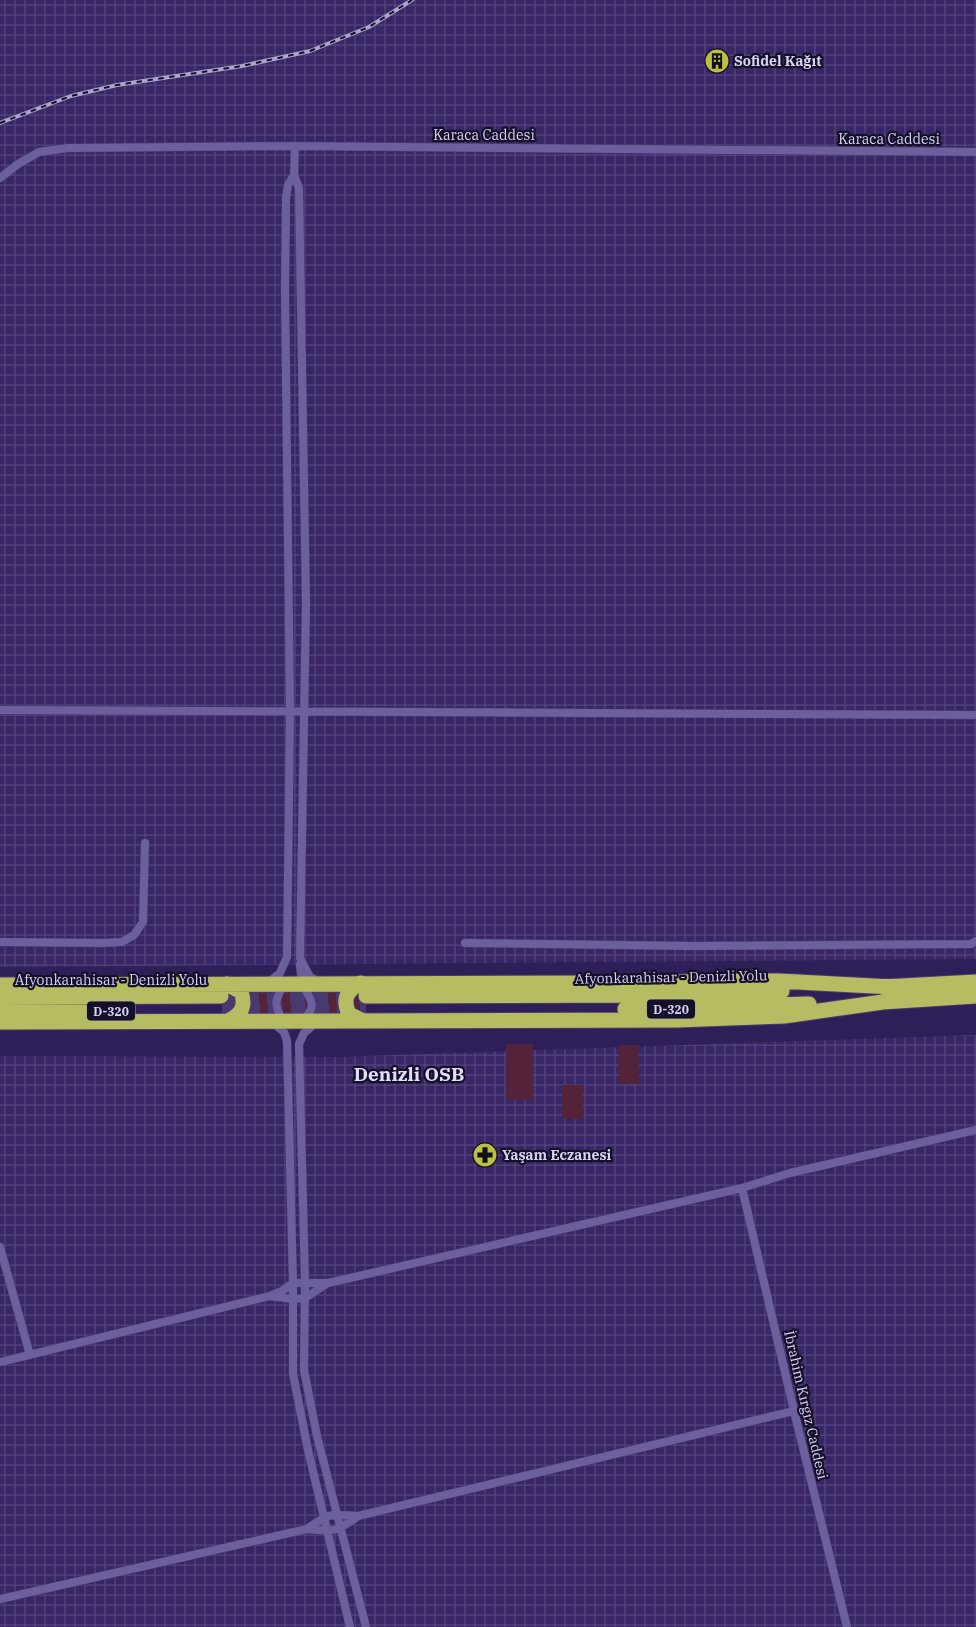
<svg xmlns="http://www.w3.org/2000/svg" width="976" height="1627" font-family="'IBM Plex Serif',serif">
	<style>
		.industrial { fill: url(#industrial-grid) }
		.grass { fill: #53233a }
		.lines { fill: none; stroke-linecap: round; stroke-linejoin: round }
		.highway-tunnel { stroke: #483a70; stroke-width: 15; stroke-dasharray: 15 8; stroke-linecap: butt }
		.street-casing { stroke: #4a396c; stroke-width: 9 }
		.highway-casing { stroke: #4a396c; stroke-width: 17 }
		.street { stroke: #6c5f9e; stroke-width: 8 }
		.highway { stroke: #b6bc61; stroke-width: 15 }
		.rail-casing { stroke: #aca4cd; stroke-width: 4 }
		.rail { stroke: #150f28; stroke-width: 2; stroke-dasharray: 5.5; stroke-linecap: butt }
		.labels { text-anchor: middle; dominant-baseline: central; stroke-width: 4.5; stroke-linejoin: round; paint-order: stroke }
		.shield { fill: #150f28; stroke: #9d98b8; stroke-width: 1 }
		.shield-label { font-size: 12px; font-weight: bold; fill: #d7d2f6 }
		.poi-label { font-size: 14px; font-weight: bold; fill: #d7d2f6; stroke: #150f28; text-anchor: start }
		.street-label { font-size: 14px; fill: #d7d2f6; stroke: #150f28 }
		.district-label { font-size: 19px; font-weight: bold; fill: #e1ddfa; stroke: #150f28 }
	</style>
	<defs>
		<pattern id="industrial-grid" width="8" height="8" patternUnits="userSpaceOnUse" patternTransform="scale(1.25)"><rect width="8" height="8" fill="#382666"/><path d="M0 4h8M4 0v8" fill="none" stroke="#54457c"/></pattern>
	</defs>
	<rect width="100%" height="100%" fill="#2f1f58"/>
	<!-- industrial -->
	<path class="industrial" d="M0,0h976v959l-976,8z
		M976,1035v592h-976v-571l337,1z"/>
	<!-- grass -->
	<path class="grass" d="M229,988l11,17 -18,12 1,-28z
		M243,988h26v28h-25z
		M319,988h27v28l-27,1z
		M366,989v27l-15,-6v-15z
		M281 1003a13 13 0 1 1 26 0a13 13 0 1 1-26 0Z
		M506,1044h27v56h-27z
		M619,1045h20v39h-20z
		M562,1085h21v34h-21z"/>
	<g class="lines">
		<!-- highway-tunnel -->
		<path class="highway-tunnel" d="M221,996h145
			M222,1011h144"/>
		<defs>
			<path id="street" d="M295,146l-1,29 5,13 7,415 -6,355 10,19 8,4
				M0,178l18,-14 21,-12 29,-4 227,-2 681,6
				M0,710l976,5
				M0,942l103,1 19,-1 12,-7 9,-13 2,-79
				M465,943l228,3 278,-2 5,-3
				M300,965c1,6 1,15 3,20 8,16 15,20 0,35
				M269,982l11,-9 7,-16 3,-245 -5,-421 1,-93 2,-13 6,-10
				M283,1021c-10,-17 -8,-21 1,-37
				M273,1023l11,9 3,9 6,242v91l15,76 42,177
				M316,1023l-12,10 -5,11 6,238 -1,88 13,66 49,191
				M742,1188l52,223 53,216
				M0,1247l30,108
				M270,1296l23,3 12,-1 23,-15
				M0,1362l270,-66 12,-5 11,-8h35l414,-95 48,-15 186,-43
				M307,1529c22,-16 24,-15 51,-13l436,-105
				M0,1599l307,-70c26,3 30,3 51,-13"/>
			<path id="highway" d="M361,983c-14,7 -19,16 -12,31l14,7
				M227,984l14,8c5,14 1,22 -13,29
				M0,985l615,-2 124,-2h40l113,6
				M883,987l93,-5
				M366,996l293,-1 123,-4
				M0,997l221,-1
				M882,1002l94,-6
				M625,1009l184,-5
				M0,1011h91
				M0,1022l677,-2 107,-4 106,-15"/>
		</defs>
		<!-- street casing -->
		<use href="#street" class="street-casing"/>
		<!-- highway casing -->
		<use href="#highway" class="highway-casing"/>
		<!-- street -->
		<use href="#street" class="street"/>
		<!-- highway -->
		<use href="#highway" class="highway"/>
		<defs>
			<path id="rail" d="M0,123l71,-27 46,-11 125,-19 68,-15 59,-24 43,-27"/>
		</defs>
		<!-- rail casing -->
		<use href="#rail" class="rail-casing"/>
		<!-- rail -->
		<use href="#rail" class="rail"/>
	</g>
	<!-- icons -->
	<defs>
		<symbol id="building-disc" viewBox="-11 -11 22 22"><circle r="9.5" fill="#bac045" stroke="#150f28"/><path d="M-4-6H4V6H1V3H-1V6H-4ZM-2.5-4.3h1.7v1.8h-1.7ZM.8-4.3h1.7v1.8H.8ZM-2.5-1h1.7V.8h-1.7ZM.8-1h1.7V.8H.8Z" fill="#111"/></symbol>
		<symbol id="pharmacy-disc" viewBox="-11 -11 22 22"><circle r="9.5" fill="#bac045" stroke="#150f28"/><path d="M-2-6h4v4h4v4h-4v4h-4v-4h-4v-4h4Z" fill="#111"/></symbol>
	</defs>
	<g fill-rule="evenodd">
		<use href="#building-disc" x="703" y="47" width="28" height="28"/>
		<use href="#pharmacy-disc" x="471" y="1141" width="28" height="28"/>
	</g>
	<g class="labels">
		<!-- shield labels -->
		<g class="shield">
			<rect x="647" y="999.5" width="48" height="19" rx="4"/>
			<rect x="87" y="1001.5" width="48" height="19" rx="4"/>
		</g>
		<g class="shield-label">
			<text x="671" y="1009">D-320</text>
			<text x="111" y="1011">D-320</text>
		</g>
		<!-- poi labels -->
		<g class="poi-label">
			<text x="734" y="61">Sofidel Kağıt</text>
			<text x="502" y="1155">Yaşam Eczanesi</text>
		</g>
		<!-- street labels -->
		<g class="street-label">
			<text x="484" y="135">Karaca Caddesi</text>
			<text x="889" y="139">Karaca Caddesi</text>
			<text transform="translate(671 977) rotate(-1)">Afyonkarahisar - Denizli Yolu</text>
			<text x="111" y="980">Afyonkarahisar - Denizli Yolu</text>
			<text transform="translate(806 1405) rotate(77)">İbrahim Kırgız Caddesi</text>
		</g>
		<!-- district labels -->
		<g class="district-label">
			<text x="409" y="1074">Denizli OSB</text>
		</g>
	</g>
</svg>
